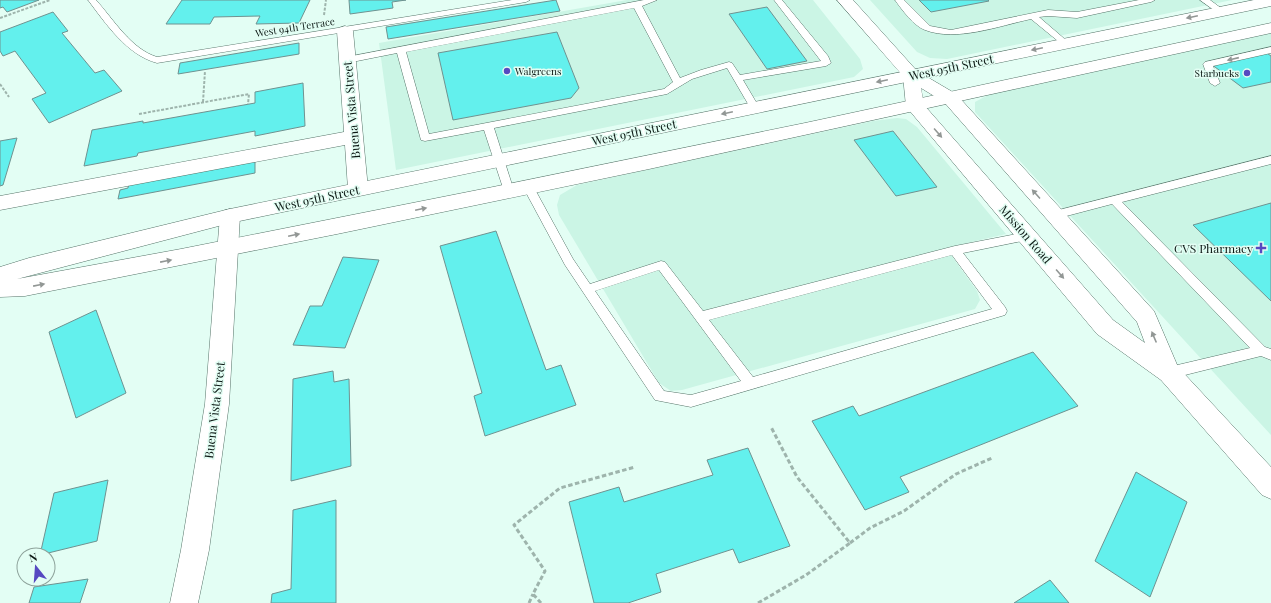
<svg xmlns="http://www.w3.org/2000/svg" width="1271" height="603" font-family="'Playfair Display',serif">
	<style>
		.built { fill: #cbf5e5 }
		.building { fill: #63f0ed; stroke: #6f9290 }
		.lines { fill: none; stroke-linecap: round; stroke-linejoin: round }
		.lane-casing { stroke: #567469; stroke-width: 1 }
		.street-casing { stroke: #567469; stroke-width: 1 }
		.secondary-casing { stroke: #567469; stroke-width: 1 }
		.primary-casing { stroke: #567469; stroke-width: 1 }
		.path-far1 { stroke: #9eb4ac; stroke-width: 2; stroke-dasharray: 3 1.5; stroke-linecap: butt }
		.path { stroke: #9eb4ac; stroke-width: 3; stroke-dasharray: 4.5 2.5; stroke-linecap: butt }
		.lane { fill: #fff; fill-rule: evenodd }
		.street { fill: #fff; fill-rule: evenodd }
		.secondary { fill: #fff; fill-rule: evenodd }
		.primary { fill: #fff; fill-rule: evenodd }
		.oneway { fill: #929795 }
		.poi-dot { fill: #5649c1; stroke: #e3fef4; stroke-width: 1.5 }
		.labels { text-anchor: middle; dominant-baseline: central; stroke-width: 3; stroke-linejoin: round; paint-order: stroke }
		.far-street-label { font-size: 10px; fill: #0c1814; stroke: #e3fef4 }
		.far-poi-label { font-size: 10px; fill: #0c1814; stroke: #e3fef4; text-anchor: start }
		.street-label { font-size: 12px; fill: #0c1814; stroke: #e3fef4 }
		.poi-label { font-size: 12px; fill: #0c1814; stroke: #e3fef4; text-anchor: end }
	</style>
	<rect width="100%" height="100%" fill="#e3fef4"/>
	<!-- built -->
	<path class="built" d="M627,0h186l47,59 3,10 -9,8 -458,93 -17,-127z
		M870,0h362l-285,59 -17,-1 -13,-6z
		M1271,33v402l-296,-323v-10l15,-8z
		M897,118l9,1 11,8 89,107 -60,14 31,43 3,9 -5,9 -293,81 -11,1 -12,-8 -100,-168 -2,-10 3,-10 17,-10 296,-64z"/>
	<!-- building -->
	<path class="building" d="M0,0h39l-32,12 -4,-5 -3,1z
		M182,0h128l-11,23 -43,1 4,-8 -46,1 -4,7h-44z
		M349,0h57l-14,2 1,6 -43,6z
		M556,0l4,11 -172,28 -2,-12z
		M919,0h69l1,1 -58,11z
		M767,7l40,54 -40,8 -38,-55z
		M53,12l15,19 -6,2 33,40 9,-3 18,21 -73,32 -17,-24 14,-6 -31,-42 -12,5 -3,-5v-19z
		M557,32l22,56 -8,10 -118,22 -15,-67z
		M299,43v11l-121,20 2,-11z
		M1264,51l7,5v26l-28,6 -32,-24z
		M303,83l2,43 -50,10v-5l-117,22 -1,3 -53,10 8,-36 51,-9v2l112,-20v-11z
		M893,131l44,56 -41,9 -42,-56z
		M17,138l-14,47 -3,1v-45z
		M255,158v15l-137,26 2,-9 8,-2 1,-6z
		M1271,203v98l-78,-76z
		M496,231l50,139 15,-5 15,40 -91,31 -11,-40 8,-3 -42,-147z
		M343,257l36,3 -34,88 -52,-3 17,-39h12z
		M96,310l30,83 -50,25 -27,-86z
		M1033,352l45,54 -178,71 9,15 -44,18 -53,-89 41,-15 6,10z
		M333,371l1,11 15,-3 2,87 -60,15 2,-102z
		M748,448l42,98 -51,17 -6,-14 -77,25 5,18 -33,11h-34l-25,-101 50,-15 5,15 89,-27 -6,-15z
		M1136,472l51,30 -37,95 -55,-36z
		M108,480l-11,61 -57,14 14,-62z
		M336,500v103h-65l1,-9 19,-5 2,-79z
		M88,579l-8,24h-51l5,-16z
		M1050,580l19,23h-55z"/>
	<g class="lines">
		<defs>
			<path id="lane" d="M88,0h8c18,20 35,49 61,57l355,-57h18l-4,2 -369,61c-30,-8 -51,-39 -69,-63z
				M644,0h13l-15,6 38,72 21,-8 28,-8 3,1 8,12 81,-14 -47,-61h8l46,56 3,7 -5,3 -83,14 16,27 -5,3 -3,-1 -24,-41 -35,11 -25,15 -173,34 20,63 -5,4 -5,-4 -20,-61 -59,11 -4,-1 -24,-87 -50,10 -4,-3 4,-3zM634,8l39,74 -9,7 -235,45 -23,-82z
				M895,0h9l26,26 21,4 97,-20 29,2 62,-12h16l-4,2 -74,16 -29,-2 -9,1 28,24v4l-3,1 -33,-27c-32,7 -75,23 -106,11 -11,-4 -23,-20 -30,-30z
				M1200,0h10l15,11 -4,3 -3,-1z
				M1271,47v6l-58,13 7,17 -5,3 -5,-3 -7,-19 2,-2z
				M1271,156v8l-149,38 143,145 6,2v11l-10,-4 -92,23 -5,-2 -1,-4 1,-4 5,-2 81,-19 -138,-144 -57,15 -5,-4 5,-4z
				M528,183l4,1 41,75 17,25 71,-23 4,1 38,49 252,-65 72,-14 6,4 -6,4 -64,13 42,54 2,4 -2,4 -314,92 -36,-7 -90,-135 -42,-78zM952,255l40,54 -239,68 -44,-57zM659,270l82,111 -50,14 -27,-4 -69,-100z"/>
			<path id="street" d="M345,26l6,2 2,3 15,158 -3,5 -7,2 -7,-2 -3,-5 -3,-44 -345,65v-14l344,-64 -7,-101 2,-3z
				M230,209l7,2 3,5 -11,188 -20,146 -11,53h-28l11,-53 24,-146 15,-188 3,-5z"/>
			<path id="secondary" d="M837,0h16l64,71 39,23 198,217 24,56 93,100v32l-9,-4 -101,-115 -64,-46 -188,-224 -3,-4 -3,-30zM921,88l23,14 193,220 8,21 -32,-23 -189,-215z"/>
			<path id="primary" d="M1254,0h17v6l-1041,217 -213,56 164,-30 312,-62 312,-64 466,-100v10l-622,136 -312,65 -312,62 -25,1v-30l29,-9 201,-49z"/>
		</defs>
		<!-- lane casing -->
		<use href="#lane" class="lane-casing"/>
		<!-- street casing -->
		<use href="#street" class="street-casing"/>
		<!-- secondary casing -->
		<use href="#secondary" class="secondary-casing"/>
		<!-- primary casing -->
		<use href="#primary" class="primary-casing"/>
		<!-- path-far1 -->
		<path class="path-far1" d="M324,15l2,-15
			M0,18l50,-18
			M0,84l9,13
			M203,102l2,-31
			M139,114l110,-20 -1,10"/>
		<!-- path -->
		<path class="path" d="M850,543l20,-15 34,-17 52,-37 36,-16
			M529,603l4,-9
			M541,603l-8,-9 12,-23 -31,-46 46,-37 75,-21
			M758,603l48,-28 44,-32 -53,-66 -26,-50"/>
		<!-- lane -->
		<use href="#lane" class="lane"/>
		<!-- street -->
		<use href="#street" class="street"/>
		<!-- secondary -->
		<use href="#secondary" class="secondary"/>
		<!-- primary -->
		<use href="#primary" class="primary"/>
	</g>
	<!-- one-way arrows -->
	<defs><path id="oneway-solid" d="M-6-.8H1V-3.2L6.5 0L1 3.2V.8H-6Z"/></defs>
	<g class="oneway">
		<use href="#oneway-solid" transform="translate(1192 17) rotate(168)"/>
		<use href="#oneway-solid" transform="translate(1037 49) rotate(168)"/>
		<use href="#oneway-solid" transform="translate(1233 59) rotate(167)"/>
		<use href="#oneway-solid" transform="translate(882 81) rotate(168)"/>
		<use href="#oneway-solid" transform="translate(727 113) rotate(168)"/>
		<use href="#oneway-solid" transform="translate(938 133) rotate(49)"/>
		<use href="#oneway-solid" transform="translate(1036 194) rotate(-132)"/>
		<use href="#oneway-solid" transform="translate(421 209) rotate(-12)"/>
		<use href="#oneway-solid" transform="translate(294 235) rotate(-12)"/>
		<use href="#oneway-solid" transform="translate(166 261) rotate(-11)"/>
		<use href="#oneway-solid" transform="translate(1060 274) rotate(49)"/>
		<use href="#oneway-solid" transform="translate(39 285) rotate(-11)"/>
		<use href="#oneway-solid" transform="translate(1154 337) rotate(-113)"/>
	</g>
	<!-- markers -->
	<g class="poi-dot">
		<circle cx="507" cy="71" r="4"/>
		<circle cx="1247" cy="73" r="4"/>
		<path d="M1259 242h4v4h4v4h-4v4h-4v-4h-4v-4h4z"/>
	</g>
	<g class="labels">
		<!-- far-street labels -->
		<g class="far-street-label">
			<text transform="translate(295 27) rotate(-9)">West 94th Terrace</text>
		</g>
		<!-- far-poi labels -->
		<g class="far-poi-label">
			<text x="515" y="71">Walgreens</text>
			<text x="1239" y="73" text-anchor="end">Starbucks</text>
		</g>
		<!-- street labels -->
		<g class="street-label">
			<text transform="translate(951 67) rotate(-12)">West 95th Street</text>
			<text transform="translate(351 110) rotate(-95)">Buena Vista Street</text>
			<text transform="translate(634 132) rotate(-12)">West 95th Street</text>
			<text transform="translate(317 198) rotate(-12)">West 95th Street</text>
			<text transform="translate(1026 234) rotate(49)">Mission Road</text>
			<text transform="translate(214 410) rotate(-83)">Buena Vista Street</text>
		</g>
		<!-- poi labels -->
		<g class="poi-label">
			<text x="1253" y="248">CVS Pharmacy</text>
		</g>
	</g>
	<!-- north arrow -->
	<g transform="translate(36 567) rotate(343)"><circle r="19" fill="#e3fef4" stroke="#8da29a"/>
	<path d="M0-3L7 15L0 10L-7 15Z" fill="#5649c1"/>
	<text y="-6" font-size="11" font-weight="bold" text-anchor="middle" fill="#0c1814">N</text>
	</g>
</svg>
